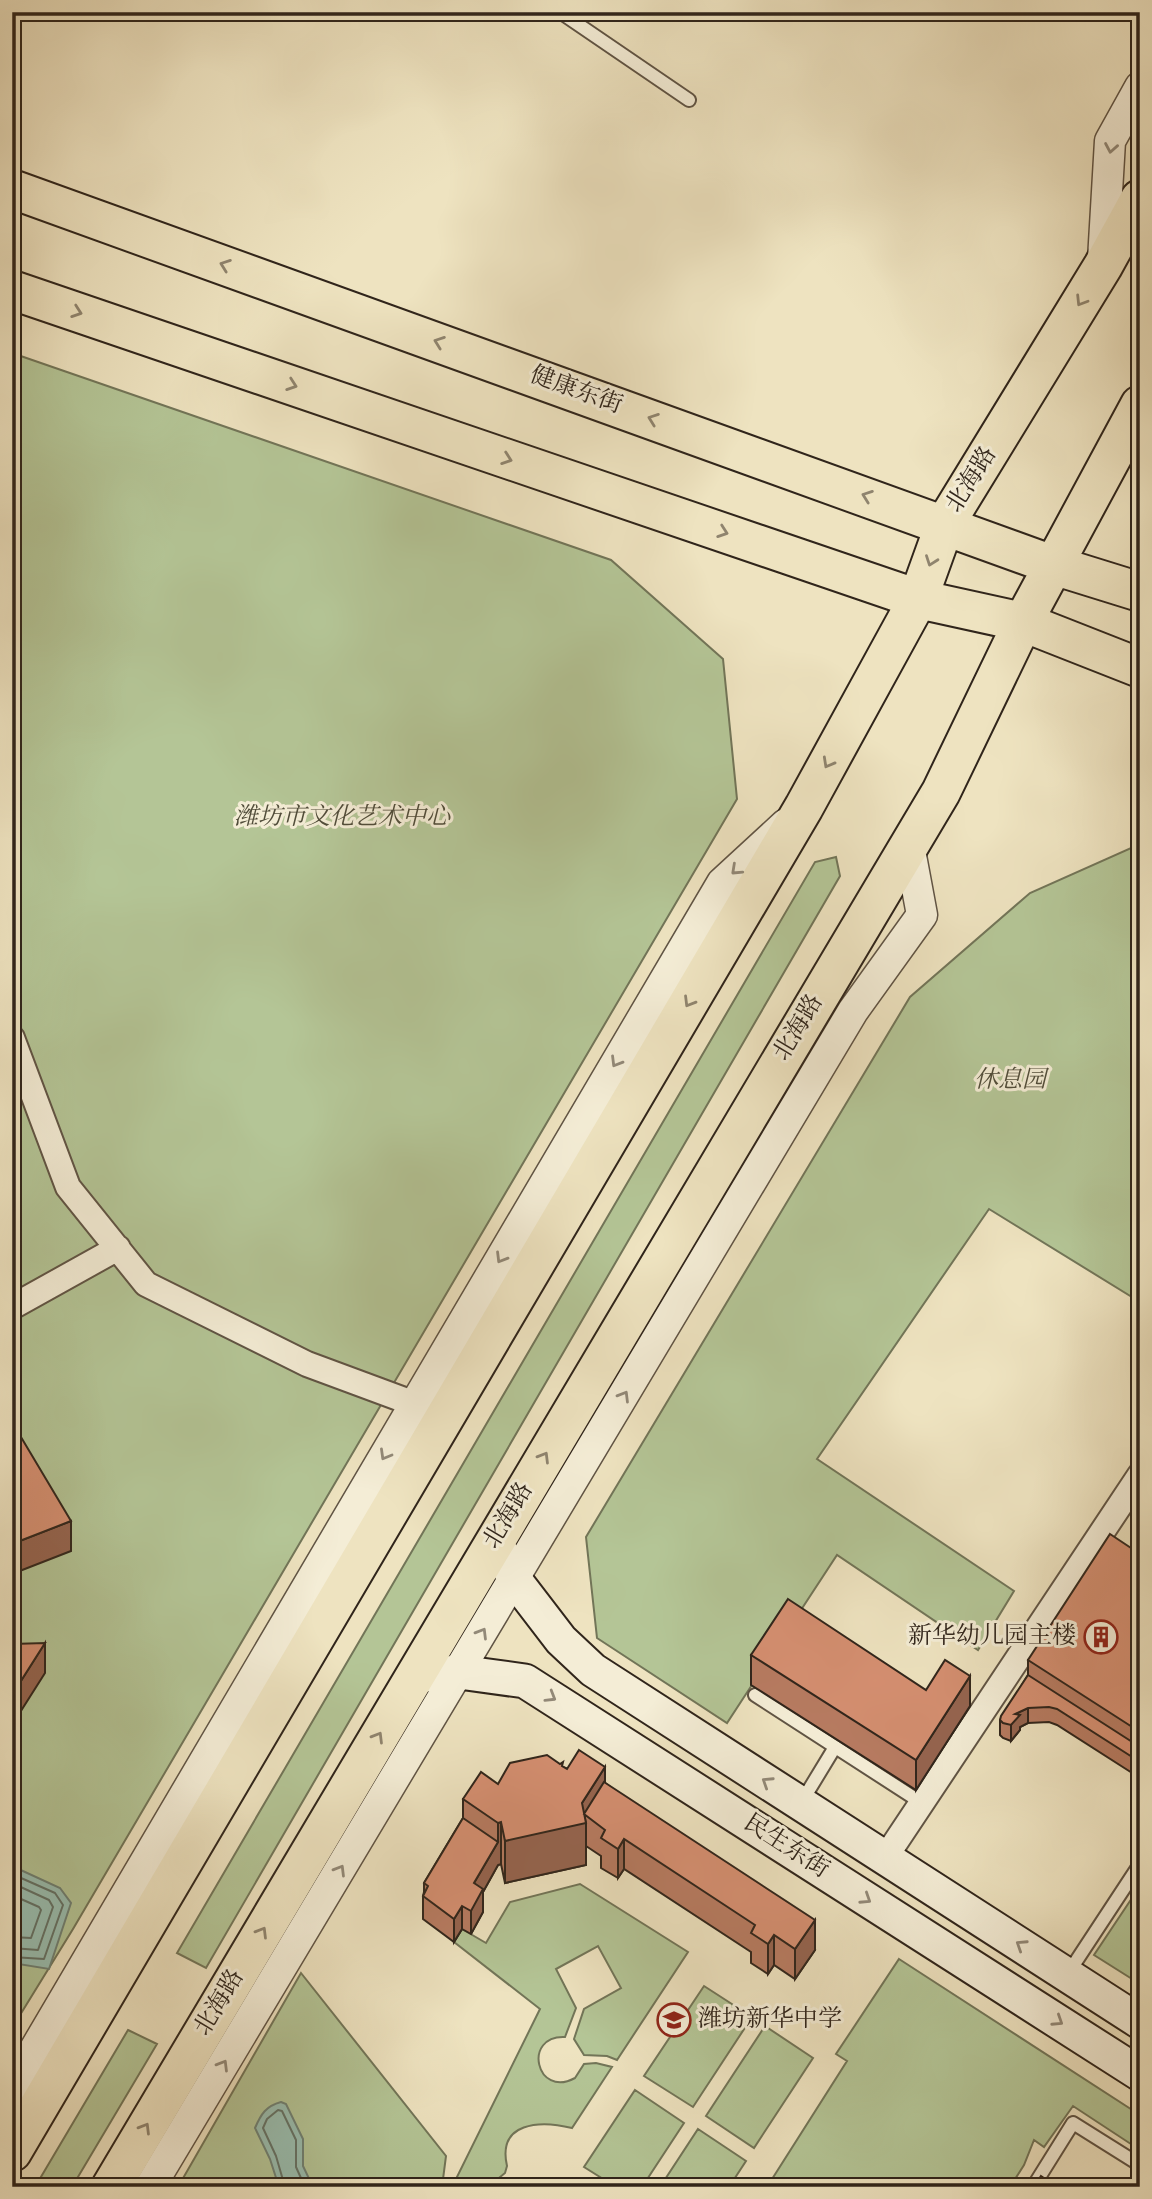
<svg xmlns="http://www.w3.org/2000/svg" width="1152" height="2199" font-family="'Sorts Mill Goudy','Noto Serif SC',serif">
	<style>
		.green { fill: #b4c596; stroke: #727558; stroke-width: 2 }
		.water { fill: #99beb0; stroke: #6f8174; stroke-width: 2 }
		.lines { fill: none; stroke-linecap: round; stroke-linejoin: round }
		.shore { stroke: #647266; stroke-width: 2 }
		.service-casing { stroke: #605444; stroke-width: 16 }
		.minor-casing { stroke: #605444; stroke-width: 28 }
		.tertiary-casing { stroke: #605444; stroke-width: 33 }
		.secondary-casing { stroke: #30251b; stroke-width: 37 }
		.primary-casing { stroke: #30251b; stroke-width: 42 }
		.service { stroke: #f4edd6; stroke-width: 12 }
		.minor { stroke: #f4edd6; stroke-width: 24 }
		.tertiary { stroke: #f4edd6; stroke-width: 30 }
		.secondary { stroke: #f4edd6; stroke-width: 33 }
		.primary { stroke: #eee3c0; stroke-width: 38 }
		.wall { fill: #b77b61; stroke: #30251b; stroke-width: 2 }
		.shaded-wall { fill: #95644f; stroke: #30251b; stroke-width: 2 }
		.building { fill: #d58f71; stroke: #30251b; stroke-width: 2 }
		.oneway { stroke: #928978 }
		.oneway2 { stroke: #8f846e }
		.labels { text-anchor: middle; dominant-baseline: central; stroke-width: 6; stroke-linejoin: round; paint-order: stroke }
		.street-label { font-size: 24px; fill: #30251b; stroke: #f4edd6 }
		.park-label { font-size: 24px; font-style: italic; fill: #514d3a; stroke: #f4edd6 }
		.poi-label { font-size: 24px; fill: #30251b; stroke: #f4edd6; text-anchor: end }
	</style>
	<rect width="100%" height="100%" fill="#eee3c0"/>
	<filter id="stains"><feTurbulence type="fractalNoise" baseFrequency=".00286" numOctaves="4"/><feColorMatrix values="0 0 0 0 .2 0 0 0 0 .09 0 0 0 0 .02 0 0 0 .5 -.17"/></filter>
	<radialGradient id="worn" r=".72"><stop offset=".6" stop-color="#630" stop-opacity="0"/><stop offset="1" stop-color="#630" stop-opacity=".3"/></radialGradient>
	<!-- green -->
	<path class="green" d="M12,353l599,207 112,99 14,140 -664,1130 -61,99z
		M1140,844v458l-151,-93 -172,250 197,132 -36,59 -141,-95 -110,168 -130,-85 -11,-101 324,-540 120,-104z
		M836,857l4,19 -634,1092 -29,-15 638,-1091z
		M580,1884l108,68 -71,108 -10,-4 -23,-1 -10,-16 10,-30 37,-21 -23,-42 -42,23 20,39 -11,29c-43,-2 -29,62 10,41l9,-14 12,-1 16,4 -40,61c-32,-8 -75,-6 -65,38l-2,7 -11,9 -42,5 88,-178 -86,-67 8,-13 24,14 24,-41z
		M1140,1886v98l-46,-29z
		M899,1959l241,156v35l-67,-44 -29,41 -10,-7 -10,25 -14,22h-243l80,-126 -11,-7z
		M301,1973l145,183 -4,31h-264z
		M704,1986l48,31 -59,90 -49,-31z
		M765,2026l48,32 -59,90 -48,-32z
		M128,2030l29,14 -85,143h-37z
		M635,2090l49,33 -42,64h-26l-32,-20z
		M698,2129l48,32 -17,26h-69z"/>
	<!-- water -->
	<path class="water" d="M12,1866l48,22 11,15 -22,66 -37,-6z
		M281,2102l5,2 17,35v27l10,21h-34l-9,-28 -15,-31c6,-14 11,-22 26,-26z"/>
	<g class="lines">
		<!-- shore -->
		<path class="shore" d="M12,1874l43,19 8,12 -19,54 -32,-2
			M12,1883l37,17 4,7 -15,43 -26,-2
			M12,1895l27,12 2,3 -10,28 -19,-1
			M285,2187l-9,-31 -13,-28 4,-9 11,-9 4,1 14,29v27l9,20"/>
		<defs>
			<path id="service" d="M560,12l129,88
				M755,1695l167,108
				M801,1803l34,-56
				M1067,1975l73,-111
				M1033,2187l40,-64 67,42"/>
			<path id="minor" d="M12,1038l56,149 78,97 161,80 108,40
				M12,1307l106,-59
				M885,1858l255,-383"/>
			<path id="tertiary" d="M1103,260l7,-119 30,-54
				M12,2088l710,-1205 64,-59
				M150,2187l703,-1176 69,-96 -13,-70"/>
			<path id="secondary" d="M495,1540l20,40 46,60 32,30 547,352
				M414,1676l45,-4 66,9 615,393"/>
			<path id="primary" d="M12,189l1041,376 87,27
				M12,290l906,309 105,23 117,46
				M12,2152l792,-1345 114,-208 27,-75 158,-258 37,-67
				M111,2187l830,-1395 82,-170 117,-217"/>
		</defs>
		<!-- service casing -->
		<use href="#service" class="service-casing"/>
		<!-- minor casing -->
		<use href="#minor" class="minor-casing"/>
		<!-- tertiary casing -->
		<use href="#tertiary" class="tertiary-casing"/>
		<!-- secondary casing -->
		<use href="#secondary" class="secondary-casing"/>
		<!-- primary casing -->
		<use href="#primary" class="primary-casing"/>
		<!-- service -->
		<use href="#service" class="service"/>
		<!-- minor -->
		<use href="#minor" class="minor"/>
		<!-- tertiary -->
		<use href="#tertiary" class="tertiary"/>
		<!-- secondary -->
		<use href="#secondary" class="secondary"/>
		<!-- primary -->
		<use href="#primary" class="primary"/>
	</g>
	<!-- wall -->
	<path class="wall" d="M1140,1554v224l-83,-53 -8,-3 -21,1 -8,4v3l-9,11 -8,-3 -3,-3v-15l28,-45v-15z
		M751,1655l175,35 44,16 -54,84 -165,-105z
		M563,1767l42,16 210,167 -20,29 -21,-14 -6,9 -17,-11v-11l-127,-83 -6,9 -17,-10v-12l-15,-10v19l-81,18 -4,-19 -3,1 -15,27v20l-12,22 -9,-5 -8,13 -31,-23v-23l1,-4v-9l39,-65v-19l35,-15z"/>
	<!-- shaded-wall -->
	<path class="shaded-wall" d="M71,1521v30l-59,23v-30z
		M45,1643v30l-33,52v-30z
		M970,1676v30l-54,84v-30z
		M1028,1708v15l-8,4v3l-9,11v-16l4,-11z
		M605,1767v42l-21,5 2,9v42l-81,18v-42l77,-38z
		M501,1822v42l-3,1 -15,27v20l-12,22v-23l3,-28 24,-41v-19z
		M624,1839v30l-6,9v-29z
		M462,1906v23l-8,13v-23z
		M815,1920v30l-20,29v-30z
		M774,1935v30l-6,9v-30z"/>
	<!-- building -->
	<path class="building" d="M12,1422l59,99 -59,23z
		M1110,1534l30,20v178l-112,-72z
		M788,1599l138,91 19,-30 25,16 -54,84 -165,-105z
		M45,1643l-33,52v-51z
		M1028,1675l112,72v15l-83,-53 -8,-2 -21,1 -13,6 5,1 -9,10 -8,-2 -3,-3 1,-4z
		M579,1750l26,17 -23,36 4,20 -81,18 -4,-19 -3,1 -35,-24 18,-27 17,12 12,-21 37,-8 13,9 3,-2 -1,4 5,3z
		M604,1782l211,138 -20,29 -21,-14 -6,9 -17,-11 4,-8 -131,-86 -6,10 -17,-11 4,-8 -21,-16z
		M463,1818l35,24 -24,41 9,6 -12,22 -9,-5 -8,13 -31,-23 5,-10 -4,-3z
		M1041,2176l16,11h-23z"/>
	<!-- one-way arrows -->
	<defs><path id="oneway-chevron" d="M-2-3.5L2.5 0L-2 3.5" fill="none" stroke-width="1.6" stroke-linecap="round" stroke-linejoin="round" transform="scale(1.75)"/></defs>
	<g class="oneway">
		<use href="#oneway-chevron" transform="translate(1111 148) rotate(100)"/>
		<use href="#oneway-chevron" transform="translate(736 870) rotate(137)"/>
		<use href="#oneway-chevron" transform="translate(616 1062) rotate(121)"/>
		<use href="#oneway-chevron" transform="translate(501 1258) rotate(121)"/>
		<use href="#oneway-chevron" transform="translate(624 1396) rotate(-59)"/>
		<use href="#oneway-chevron" transform="translate(385 1455) rotate(120)"/>
		<use href="#oneway-chevron" transform="translate(482 1633) rotate(-59)"/>
		<use href="#oneway-chevron" transform="translate(551 1697) rotate(31)"/>
		<use href="#oneway-chevron" transform="translate(767 1782) rotate(-147)"/>
		<use href="#oneway-chevron" transform="translate(340 1870) rotate(-59)"/>
		<use href="#oneway-chevron" transform="translate(866 1899) rotate(33)"/>
		<use href="#oneway-chevron" transform="translate(1021 1945) rotate(-147)"/>
		<use href="#oneway-chevron" transform="translate(1058 2021) rotate(33)"/>
		<use href="#oneway-chevron" transform="translate(223 2065) rotate(-59)"/>
	</g>
	<g class="oneway2">
		<use href="#oneway-chevron" transform="translate(225 265) rotate(-160)"/>
		<use href="#oneway-chevron" transform="translate(1081 301) rotate(122)"/>
		<use href="#oneway-chevron" transform="translate(77 312) rotate(19)"/>
		<use href="#oneway-chevron" transform="translate(439 342) rotate(-160)"/>
		<use href="#oneway-chevron" transform="translate(292 385) rotate(19)"/>
		<use href="#oneway-chevron" transform="translate(653 419) rotate(-160)"/>
		<use href="#oneway-chevron" transform="translate(507 459) rotate(19)"/>
		<use href="#oneway-chevron" transform="translate(867 496) rotate(-160)"/>
		<use href="#oneway-chevron" transform="translate(723 532) rotate(19)"/>
		<use href="#oneway-chevron" transform="translate(931 561) rotate(110)"/>
		<use href="#oneway-chevron" transform="translate(828 763) rotate(119)"/>
		<use href="#oneway-chevron" transform="translate(689 1002) rotate(121)"/>
		<use href="#oneway-chevron" transform="translate(544 1457) rotate(-59)"/>
		<use href="#oneway-chevron" transform="translate(378 1737) rotate(-59)"/>
		<use href="#oneway-chevron" transform="translate(262 1932) rotate(-59)"/>
		<use href="#oneway-chevron" transform="translate(145 2128) rotate(-59)"/>
	</g>
	<!-- icons -->
	<defs>
		<symbol id="building-ring" viewBox="-11 -11 22 22"><circle r="9.5" fill="#f4edd6" stroke="#8f2418" stroke-width="1.5"/><path d="M-4-6H4V6H1V3H-1V6H-4ZM-2.5-4.3h1.7v1.8h-1.7ZM.8-4.3h1.7v1.8H.8ZM-2.5-1h1.7V.8h-1.7ZM.8-1h1.7V.8H.8Z" fill="#8f2418"/></symbol>
		<symbol id="school-ring" viewBox="-11 -11 22 22"><circle r="9.5" fill="#f4edd6" stroke="#8f2418" stroke-width="1.5"/><path d="M0-5L7-2L0 1L-7-2ZM-4 1L0 2.5L4 1V4Q0 6-4 4Z" fill="#8f2418"/></symbol>
	</defs>
	<g fill-rule="evenodd">
		<use href="#building-ring" x="1082" y="1618" width="38" height="38"/>
		<use href="#school-ring" x="655" y="2001" width="38" height="38"/>
	</g>
	<g class="labels">
		<!-- street labels -->
		<g class="street-label">
			<text transform="translate(576 391) rotate(20)">健康东街</text>
			<text transform="translate(972 480) rotate(-58)">北海路</text>
			<text transform="translate(799 1028) rotate(-59)">北海路</text>
			<text transform="translate(509 1516) rotate(-59)">北海路</text>
			<text transform="translate(786 1847) rotate(33)">民生东街</text>
			<text transform="translate(220 2003) rotate(-59)">北海路</text>
		</g>
		<!-- park labels -->
		<g class="park-label">
			<text x="342" y="818">潍坊市文化艺术中心</text>
			<text x="1010" y="1081">休息园</text>
		</g>
		<!-- poi labels -->
		<g class="poi-label">
			<text x="1076" y="1637">新华幼儿园主楼</text>
			<text x="698" y="2020" text-anchor="start">潍坊新华中学</text>
		</g>
	</g>
	<!-- margin -->
	<rect width="1152" height="2199" fill="none" stroke="#eee3c0" stroke-width="42"/>
	<rect x="14" y="14" width="1124" height="2171" fill="none" stroke="#30251b" stroke-width="3.5"/>
	<rect x="21" y="21" width="1110" height="2157" fill="none" stroke="#30251b" stroke-width="2"/>
	<rect width="100%" height="100%" filter="url(#stains)"/>
	<rect width="100%" height="100%" fill="url(#worn)"/>
</svg>
